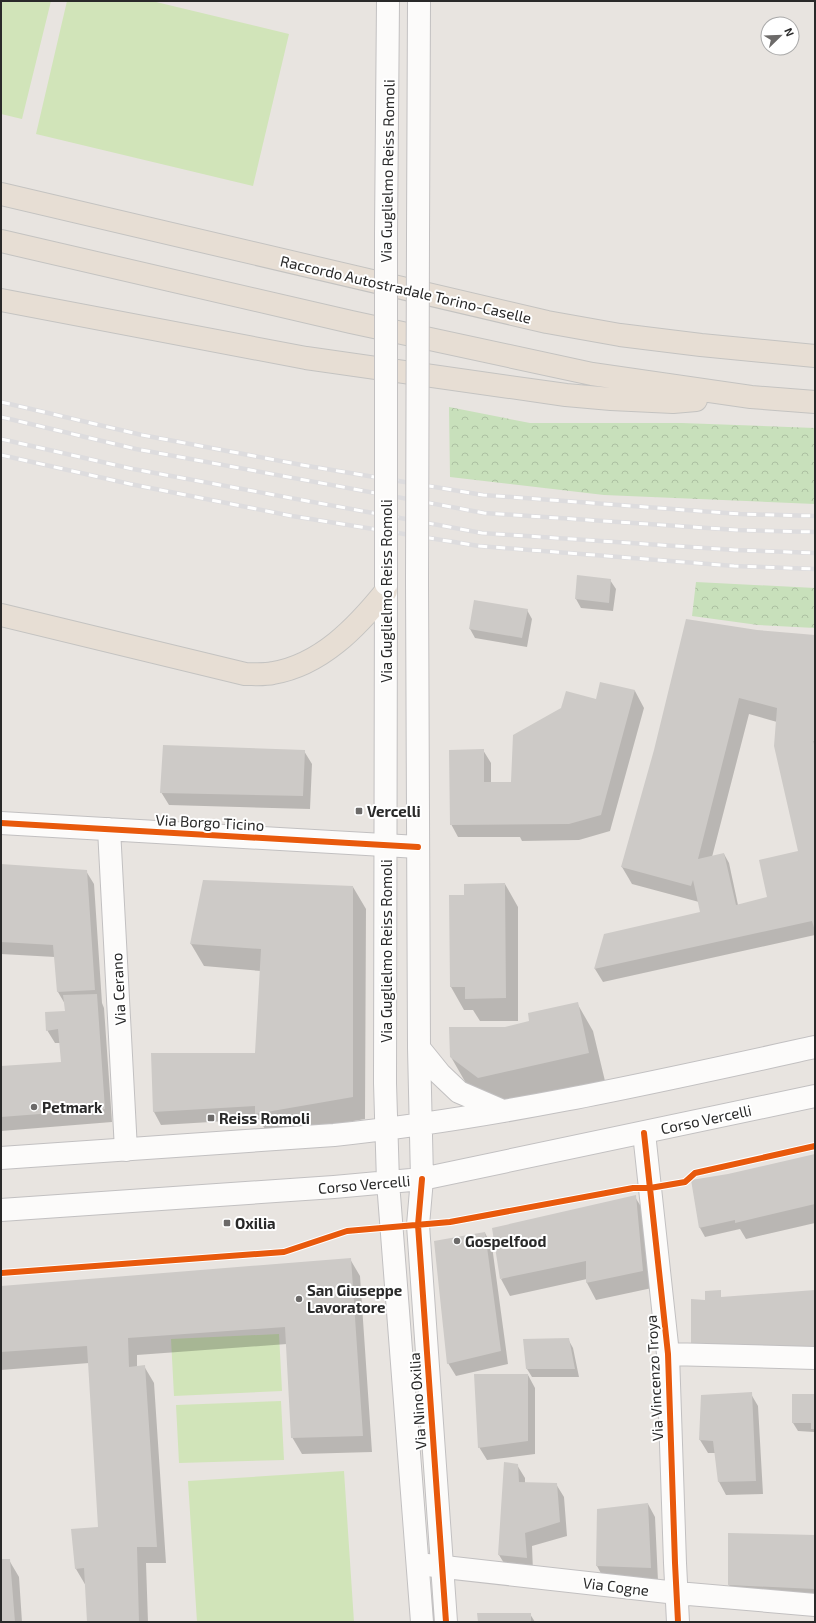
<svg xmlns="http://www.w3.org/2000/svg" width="816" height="1623" font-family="'Exo 2',sans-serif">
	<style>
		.forest { fill: url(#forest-crowns) }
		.pitch { fill: #d1e4b9 }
		.shadow { fill: #0003; fill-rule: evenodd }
		.building { fill: #cdcac7; fill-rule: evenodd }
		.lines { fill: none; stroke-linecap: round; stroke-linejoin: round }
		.street-casing { stroke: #c2c0c1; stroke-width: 24 }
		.secondary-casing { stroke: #c2c0c1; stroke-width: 24 }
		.highway-casing { stroke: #c4c3c1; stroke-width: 24 }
		.street { stroke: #fcfbfa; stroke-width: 22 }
		.secondary { stroke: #fcfbfa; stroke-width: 22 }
		.highway { stroke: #e7ded4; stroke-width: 22 }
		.rail-casing { stroke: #dddcde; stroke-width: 4.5 }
		.rail { stroke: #fff; stroke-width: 3; stroke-dasharray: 9; stroke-linecap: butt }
		.secondary-bridge-casing { stroke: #c2c0c1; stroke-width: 24; stroke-linecap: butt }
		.secondary-bridge { stroke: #fcfbfa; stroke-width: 22 }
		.cycleway-casing { stroke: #fff; stroke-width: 8 }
		.cycleway { stroke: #e8590c; stroke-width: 6 }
		.poi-dot { fill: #6c6a69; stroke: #fff; stroke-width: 1.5 }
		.labels { text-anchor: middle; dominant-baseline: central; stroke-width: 4; stroke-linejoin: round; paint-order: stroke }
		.street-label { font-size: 15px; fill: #292929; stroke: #fff }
		.poi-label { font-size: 15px; font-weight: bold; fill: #292929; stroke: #fff; text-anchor: start }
	</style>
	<defs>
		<pattern id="forest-crowns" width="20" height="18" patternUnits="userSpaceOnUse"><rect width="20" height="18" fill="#c8e0bb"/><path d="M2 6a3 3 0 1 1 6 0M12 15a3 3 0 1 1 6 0" fill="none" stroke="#acc0a1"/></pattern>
	</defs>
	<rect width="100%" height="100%" fill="#e8e4e0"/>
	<!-- forest -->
	<path class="forest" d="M449,407l81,16h152l133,5v76l-211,-9 -154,-18z
		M696,582l119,6v40l-57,-3 -66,-9z"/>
	<!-- pitch -->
	<path class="pitch" d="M1,1h50l-29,118 -21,-5z
		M67,1h85l137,33 -36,152 -217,-52z
		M279,1334l3,57 -108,5 -3,-57z
		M281,1401l3,59 -105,3 -3,-58z
		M344,1471l10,151h-157l-9,-141z"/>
	<!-- shadow -->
	<path class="shadow" d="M610,580l6,9 -3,22 -32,-3 -5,-9z
		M527,610l5,9 -5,28 -52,-9 -5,-9z
		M757,631l58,5v299l-212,47 -8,-13 10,-34 97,-22 -3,-11 -67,-18 -10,-17zM749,714l28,8 22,130 -30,46 -31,7 -9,-42 -5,-9 -12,3z
		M635,691l9,17 -34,123 -31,9 -57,1 -2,-4h-62l-7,-13 32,-74 8,13v20h20l85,-83z
		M304,751l8,13 -2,45 -141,-4 -8,-13z
		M1,865l85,6 8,13 8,119 2,5 8,114 -111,9v-63l61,-5 -2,-20h-5l-8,-13 19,-18 -1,-8 -7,-12 -3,-35 -54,-3z
		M505,884l13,23v114h-38l-7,-11h-9l-13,-23 14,-91z
		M353,887l13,22 -1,210 -96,17 -10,-17 -98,6 -7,-13 -2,-58h104l5,-83 -57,-5 -13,-22z
		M577,1003l16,28 12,50 -110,25 -28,-21 -16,-28 55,-29 25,-6z
		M815,1155v68l-69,16 -6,-10 -35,8 -5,-9 -7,-47 35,-6z
		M635,1197l10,16 7,75 -56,12 -9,-17v-4l-77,17 -9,-17z
		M485,1233l7,13 16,118 -52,12 -8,-13z
		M350,1259l10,17 12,176 -70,2 -10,-17 -5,-93 -150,11v12l7,-1 10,17 12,180h-20l2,59h-60l-2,-36 -10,-17 23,-41 -10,-165 -88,7v-83z
		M568,1339l5,9 6,29h-47l-5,-8z
		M528,1375l7,13v66l-48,6 -8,-13z
		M751,1394l7,12 5,88 -37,1 -7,-13 -3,-29h-8l-8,-13z
		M815,1395v39l-1,-2 -16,-1 -5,-8z
		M517,1465l8,13v6h31l8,13 3,39 -35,10 1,25 -26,-3 -8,-13z
		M648,1504l7,13 3,64 -54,-2 -7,-13z
		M815,1536v69l-76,-3 -10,-17z
		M1,1560h8l10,17 3,45h-21z
		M530,1614l5,8h-56z"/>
	<!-- building -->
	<path class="building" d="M577,575l34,4 -2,24 -34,-4z
		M474,600l54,9 -6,29 -53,-9z
		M686,619l71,11 58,5v106h-2l2,6v184l-3,-10 -218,48 10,-35 96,-22 -7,-32 -2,6 -70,-19 33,-117zM739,698l38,10 -3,38 24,105 -39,9 8,37 -31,8 -12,-52 -26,6z
		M600,682l35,8 -34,125 -32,9 -119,1 -1,-75 35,-1v33h27l2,-47 48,-27 5,-17 30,8z
		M163,745l142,5 -2,46 -143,-3z
		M1,864l86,6 8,120 -38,2 -4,-47 -52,-3z
		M203,880l150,6v211l-98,17v-8l-102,6 -2,-59h104l6,-104 -71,-5z
		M505,883l1,115 -41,1v-12h-15l-1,-92h15v-11z
		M97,994l8,115 -104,8v-51l60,-4 -3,-33 -12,2 -1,-19 20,-1 -2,-16z
		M578,1002l11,51 -111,25 -28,-21 -1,-30h56l24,-6 -1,-8z
		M815,1154v50l-80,19v-3l-36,8 -8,-48 37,-6z
		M636,1195l7,76 -57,12v-22l-86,18 -8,-51z
		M485,1232l16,119 -54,13 -13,-123z
		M351,1258l12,178 -72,2 -6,-111 -157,11 1,29 16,-2 12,182h-20l2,75h-52l-3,-54 -9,1 -4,-40 27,-2 -11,-181 -86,6v-66z
		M721,1290v7l94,-7v58h-124v-49l14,1v-9z
		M569,1338l6,31h-49l-3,-30z
		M474,1374h54v67l-50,7z
		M752,1392l4,89 -38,1 -5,-41 -14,-1 2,-45z
		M792,1394h23v35h-4v-6h-19z
		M504,1462l14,2 1,18 38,1 3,39 -35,11 2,25 -29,-3z
		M648,1503l3,65 -55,-2 1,-57z
		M728,1533l87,2v54l-87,-4z
		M1,1559h9l5,63h-14z
		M477,1613h54v9h-53z"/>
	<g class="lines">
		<defs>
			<path id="street" d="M1,823l417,24
				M109,829l17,321
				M644,1133l24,221 7,209 3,59
				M668,1354l147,4
				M418,1564l259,29 138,12"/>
			<path id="secondary" d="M386,234l2,-233
				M418,236l1,-235
				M417,582l2,466 3,131 -4,46 28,397
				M386,584l-1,499 3,99 34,440
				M419,1048l21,26 19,18 44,19
				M1,1158l333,-23c162,-17 322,-53 481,-88
				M1,1210l333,-23 88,-8 393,-83"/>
			<path id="highway" d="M1,194l546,128 73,13 81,10 114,11
				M1,241l350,81 241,52 159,23 64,5
				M1,300l305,58 260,37 45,4 62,3 23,-2
				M1,615l244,59c9,0 19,1 28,-1 48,-8 84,-46 113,-82"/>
		</defs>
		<!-- street casing -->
		<use href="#street" class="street-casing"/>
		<!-- secondary casing -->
		<use href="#secondary" class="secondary-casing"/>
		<!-- highway casing -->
		<use href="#highway" class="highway-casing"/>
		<!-- street -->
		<use href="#street" class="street"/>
		<!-- secondary -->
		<use href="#secondary" class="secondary"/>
		<!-- highway -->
		<use href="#highway" class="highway"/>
		<defs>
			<path id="rail" d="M1,402l141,33 160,30 181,30 257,19 75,2
				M1,417l135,32 348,64 253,17 78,2
				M1,439l132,30 349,64 253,17 80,3
				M1,455l129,29 162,32 187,30 255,20 81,3"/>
		</defs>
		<!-- rail casing -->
		<use href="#rail" class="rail-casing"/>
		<!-- rail -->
		<use href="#rail" class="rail"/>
		<defs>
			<path id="secondary-bridge" d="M386,234v350
				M417,582l1,-346"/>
		</defs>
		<!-- secondary-bridge casing -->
		<use href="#secondary-bridge" class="secondary-bridge-casing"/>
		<!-- secondary-bridge -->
		<use href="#secondary-bridge" class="secondary-bridge"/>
		<defs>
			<path id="cycleway" d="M1,823l417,24
				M644,1133l24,221 7,209 3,59
				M422,1179l-4,46 28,397
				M1,1273l283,-21 63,-21 103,-9 183,-34h17l35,-6 10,-9 120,-27"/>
		</defs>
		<!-- cycleway casing -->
		<use href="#cycleway" class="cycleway-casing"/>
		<!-- cycleway -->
		<use href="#cycleway" class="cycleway"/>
	</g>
	<!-- markers -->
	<g class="poi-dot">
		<rect x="355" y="807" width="8" height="8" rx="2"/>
		<circle cx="34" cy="1107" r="4"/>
		<rect x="207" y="1114" width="8" height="8" rx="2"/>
		<rect x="223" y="1219" width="8" height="8" rx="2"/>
		<circle cx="457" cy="1241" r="4"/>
		<circle cx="299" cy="1299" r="4"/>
	</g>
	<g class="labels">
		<!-- street labels -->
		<g class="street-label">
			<text transform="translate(387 171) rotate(-89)">Via Guglielmo Reiss Romoli</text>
			<text transform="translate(406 289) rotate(13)">Raccordo Autostradale Torino-Caselle</text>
			<text transform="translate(386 591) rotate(-90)">Via Guglielmo Reiss Romoli</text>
			<text transform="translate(210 822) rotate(3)">Via Borgo Ticino</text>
			<text transform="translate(386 951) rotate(-90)">Via Guglielmo Reiss Romoli</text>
			<text transform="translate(118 989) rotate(-93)">Via Cerano</text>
			<text transform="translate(706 1119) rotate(-12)">Corso Vercelli</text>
			<text transform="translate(364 1184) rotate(-5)">Corso Vercelli</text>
			<text transform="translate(654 1378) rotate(-93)">Via Vincenzo Troya</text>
			<text transform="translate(417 1401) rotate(-94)">Via Nino Oxilia</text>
			<text transform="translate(616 1586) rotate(7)">Via Cogne</text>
		</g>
		<!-- poi labels -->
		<g class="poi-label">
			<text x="367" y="811">Vercelli</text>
			<text x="42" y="1107">Petmark</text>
			<text x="219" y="1118">Reiss Romoli</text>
			<text x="235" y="1223">Oxilia</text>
			<text x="465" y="1241">Gospelfood</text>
			<text x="307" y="1290">San Giuseppe<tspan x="307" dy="17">Lavoratore</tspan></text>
		</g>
	</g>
	<!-- border -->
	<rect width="816" height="1623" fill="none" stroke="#292929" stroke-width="4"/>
	<!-- north arrow -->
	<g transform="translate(780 36) rotate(67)"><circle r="19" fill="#ffffff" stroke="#a9a9a9"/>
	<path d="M0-3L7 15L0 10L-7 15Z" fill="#6c6a69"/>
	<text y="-6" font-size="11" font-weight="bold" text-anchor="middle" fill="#292929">N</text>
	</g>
</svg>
